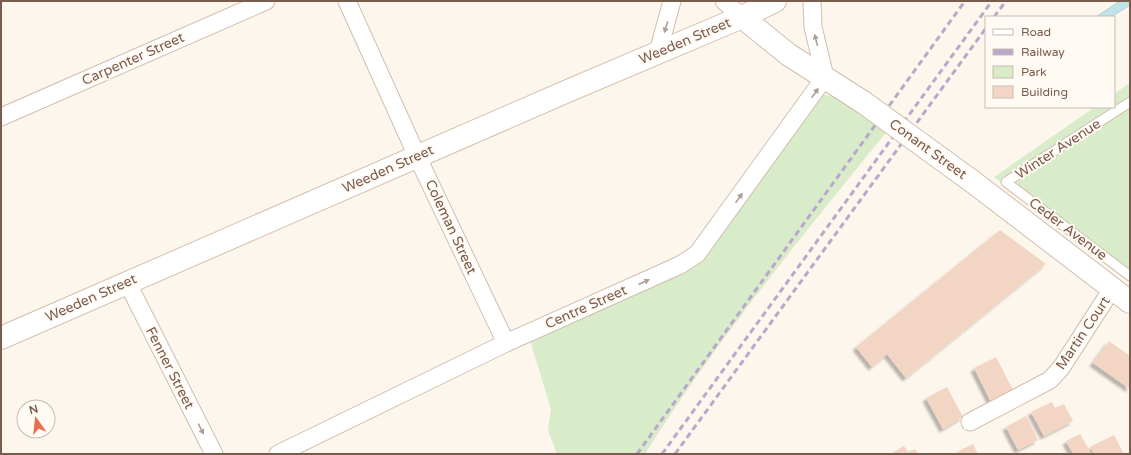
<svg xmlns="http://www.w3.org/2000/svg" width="1131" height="455" font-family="'Varela Round',sans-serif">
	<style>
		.green { fill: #d8ecc9 }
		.water { fill: #bfe3e8; stroke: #a5d3da }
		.building { fill: #f3d5c3; filter: url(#shadow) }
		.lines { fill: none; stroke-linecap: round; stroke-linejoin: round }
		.service-casing { stroke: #d1beb0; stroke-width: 11 }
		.minor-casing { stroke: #d1beb0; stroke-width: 19 }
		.tertiary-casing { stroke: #d1beb0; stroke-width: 24 }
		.secondary-casing { stroke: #d6c0b0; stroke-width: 24 }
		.service { stroke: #fff; stroke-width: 9 }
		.minor { stroke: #fff; stroke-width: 17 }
		.tertiary { stroke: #fff; stroke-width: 22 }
		.secondary { stroke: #fff; stroke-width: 22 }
		.rail { stroke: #b9a8c9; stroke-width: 3; stroke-dasharray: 6 4; stroke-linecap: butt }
		.tertiary-bridge-casing { stroke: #d1beb0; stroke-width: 24; stroke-linecap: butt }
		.tertiary-bridge { stroke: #fff; stroke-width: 22 }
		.oneway { fill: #af9d94 }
		.labels { text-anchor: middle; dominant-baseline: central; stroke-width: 4; stroke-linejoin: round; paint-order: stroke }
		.street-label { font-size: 14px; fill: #7a5c4d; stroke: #fffaf3 }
	</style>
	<defs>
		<filter id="shadow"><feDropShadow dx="-3.5" dy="3.5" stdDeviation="1" flood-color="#0004"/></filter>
	</defs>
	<rect width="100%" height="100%" fill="#fdf6ec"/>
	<!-- green -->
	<path class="green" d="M1130,83v197l-136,-103 101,-70h19v-13z
		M817,94l38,5 38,25c-87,107 -175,214 -248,330h-88l-9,-24 3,-21 -22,-72 145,-68z"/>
	<!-- water -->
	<path class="water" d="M1120,1h10v4l-19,12h-15z"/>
	<!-- building -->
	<path class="building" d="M1000,230l46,34 -140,114 -19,-24 -15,13 -16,-20z
		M1109,341l21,15v33l-37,-26z
		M996,357l18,35 -22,12 -18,-36z
		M947,387l16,30 -20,12 -17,-31z
		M1052,402l3,6 9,-4 9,17 -29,15 -13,-24z
		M1026,416l12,24 -20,10 -12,-23z
		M1080,434l11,19 -1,1h-17l-7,-13z
		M1114,435l10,19h-30l-4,-7z
		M973,444l5,10h-25z
		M904,446l4,6 7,-3 3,5h-27z"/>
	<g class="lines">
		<defs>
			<path id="service" d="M1130,102l-124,80 124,94"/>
			<path id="minor" d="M347,1l70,155 89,187
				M724,1l18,16
				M658,52l14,-51
				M1,117l265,-116
				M127,282l87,172
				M970,422l80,-42 11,-12 51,-79
				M278,454l228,-111 174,-78 17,-11 128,-177 -12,-50 -1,-26"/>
			<path id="tertiary" d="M742,17l47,38 74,47
				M973,182l157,120"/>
			<path id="secondary" d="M1,338l562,-245 179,-76 33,-16"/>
		</defs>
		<!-- service casing -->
		<use href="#service" class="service-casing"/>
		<!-- minor casing -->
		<use href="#minor" class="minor-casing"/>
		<!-- tertiary casing -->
		<use href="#tertiary" class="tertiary-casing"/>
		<!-- secondary casing -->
		<use href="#secondary" class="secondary-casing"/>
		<!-- service -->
		<use href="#service" class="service"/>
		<!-- minor -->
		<use href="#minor" class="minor"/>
		<!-- tertiary -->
		<use href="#tertiary" class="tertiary"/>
		<!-- secondary -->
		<use href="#secondary" class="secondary"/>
		<!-- rail -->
		<path class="rail" d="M994,17l12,-16
			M637,454l328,-453
			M662,454l330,-453
			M675,454l311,-426"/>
		<defs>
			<path id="tertiary-bridge" d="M863,102l110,80"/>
		</defs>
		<!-- tertiary-bridge casing -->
		<use href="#tertiary-bridge" class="tertiary-bridge-casing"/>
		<!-- tertiary-bridge -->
		<use href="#tertiary-bridge" class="tertiary-bridge"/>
	</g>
	<!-- one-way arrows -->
	<defs><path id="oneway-solid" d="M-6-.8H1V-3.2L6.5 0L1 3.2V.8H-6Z"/></defs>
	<g class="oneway">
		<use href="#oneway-solid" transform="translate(666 27) rotate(107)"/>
		<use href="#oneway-solid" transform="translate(816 40) rotate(-104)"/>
		<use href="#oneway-solid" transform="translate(815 93) rotate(-55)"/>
		<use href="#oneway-solid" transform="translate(739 198) rotate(-54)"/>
		<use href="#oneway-solid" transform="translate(644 282) rotate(-24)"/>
		<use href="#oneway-solid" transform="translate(201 429) rotate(63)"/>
	</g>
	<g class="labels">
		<!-- street labels -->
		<g class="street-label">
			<text transform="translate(685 41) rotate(-23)">Weeden Street</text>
			<text transform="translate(133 59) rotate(-24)">Carpenter Street</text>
			<text transform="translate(928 149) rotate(36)">Conant Street</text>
			<text transform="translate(1058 149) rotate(-33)">Winter Avenue</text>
			<text transform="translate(388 169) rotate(-24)">Weeden Street</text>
			<text transform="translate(451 227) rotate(65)">Coleman Street</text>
			<text transform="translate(1068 229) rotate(37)">Ceder Avenue</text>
			<text transform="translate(91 298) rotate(-24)">Weeden Street</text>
			<text transform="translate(586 307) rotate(-24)">Centre Street</text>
			<text transform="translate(1083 333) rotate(-56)">Martin Court</text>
			<text transform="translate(170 368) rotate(63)">Fenner Street</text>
		</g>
	</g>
	<!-- border -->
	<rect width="1131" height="455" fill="none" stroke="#7a5c4d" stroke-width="4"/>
	<!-- legend -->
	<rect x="985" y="16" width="130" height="92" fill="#fffaf3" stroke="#cabbb1"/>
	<rect x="993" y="29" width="20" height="6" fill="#ffffff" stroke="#cabbb1"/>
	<text x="1021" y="36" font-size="12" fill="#7a5c4d">Road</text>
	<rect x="993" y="49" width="20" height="6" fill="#b9a8c9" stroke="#cabbb1"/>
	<text x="1021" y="56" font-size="12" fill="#7a5c4d">Railway</text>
	<rect x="993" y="66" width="20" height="12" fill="#d8ecc9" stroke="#cabbb1"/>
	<text x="1021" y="76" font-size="12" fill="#7a5c4d">Park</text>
	<rect x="993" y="86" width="20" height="12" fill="#f3d5c3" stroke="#cabbb1"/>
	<text x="1021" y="96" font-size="12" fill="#7a5c4d">Building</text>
	<!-- north arrow -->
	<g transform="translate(36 419) rotate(345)"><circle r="19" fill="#fffaf3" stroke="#cabbb1"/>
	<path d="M0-3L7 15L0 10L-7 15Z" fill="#e76f51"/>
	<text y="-6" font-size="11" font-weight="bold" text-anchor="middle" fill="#7a5c4d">N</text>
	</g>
</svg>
